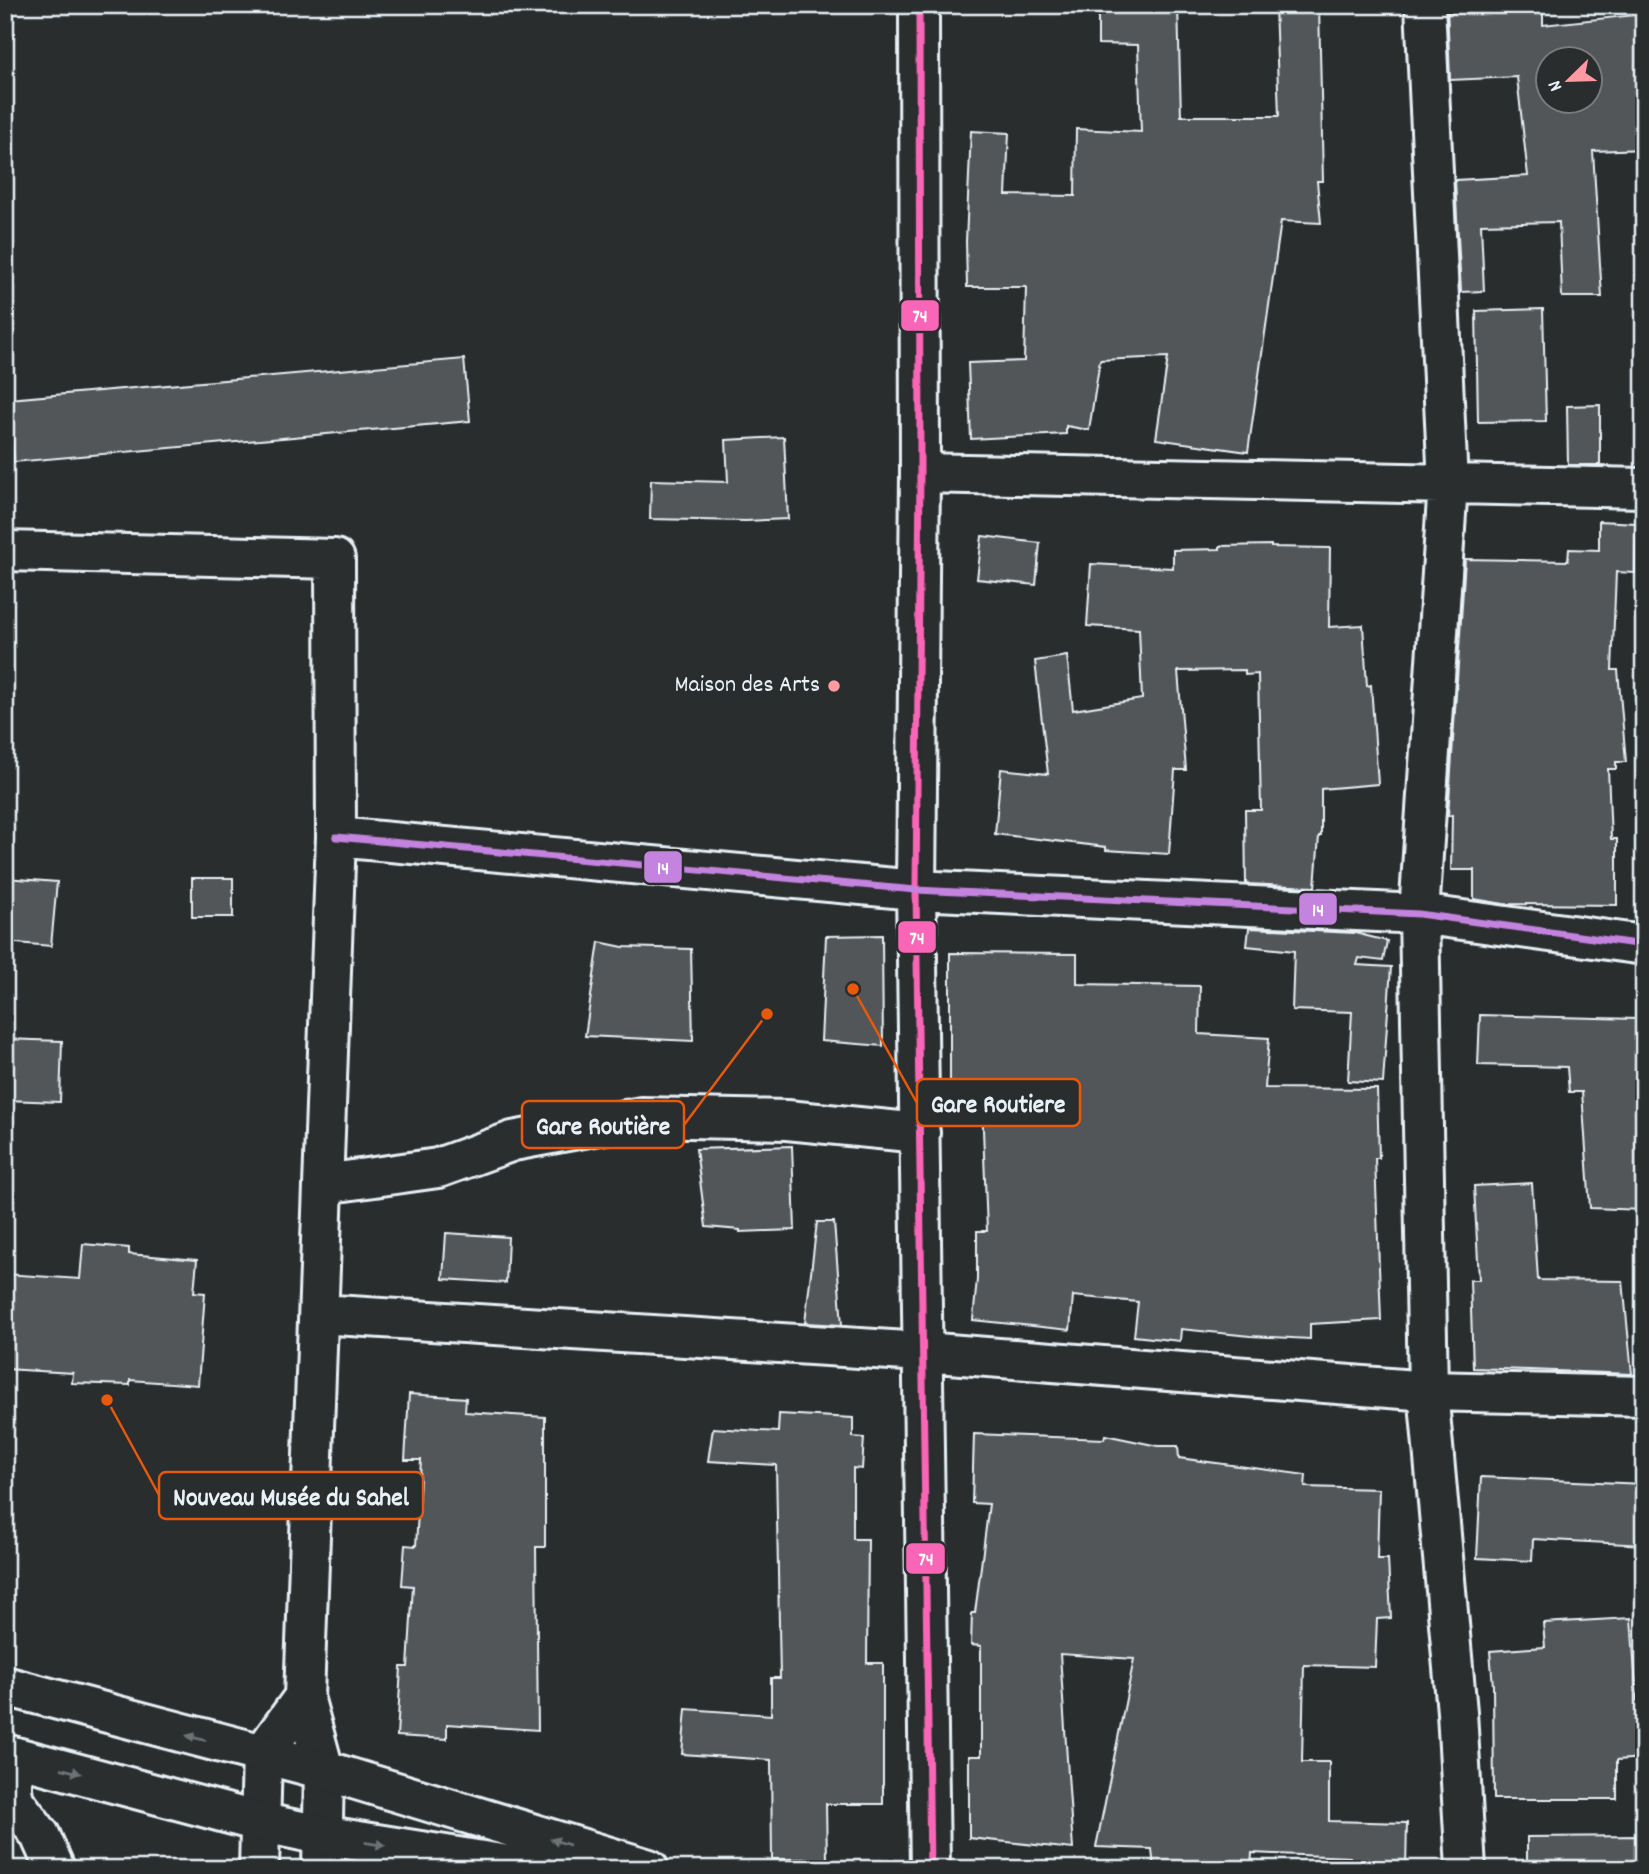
<svg xmlns="http://www.w3.org/2000/svg" width="1649" height="1874" font-family="Dekko,sans-serif">
	<style>
		.building { fill: #535759; stroke: #e8f1f8; stroke-width: 2; fill-rule: evenodd }
		.lines { fill: none; stroke-linecap: round; stroke-linejoin: round }
		.minor-casing { stroke: #e8f1f8; stroke-width: 44 }
		.major-casing { stroke: #e8f1f8; stroke-width: 44 }
		.minor { stroke: #2a2d2e; stroke-width: 38 }
		.major { stroke: #2a2d2e; stroke-width: 38 }
		.bus-1-casing { stroke: #2a2d2e; stroke-width: 12 }
		.bus-2-casing { stroke: #2a2d2e; stroke-width: 12 }
		.bus-1 { stroke: #fa66b7; stroke-width: 7 }
		.bus-2 { stroke: #c483df; stroke-width: 7 }
		.oneway { fill: #6c7275 }
		.poi-dot { fill: #ff9aa2; stroke: #2a2d2e; stroke-width: 2.5 }
		.labels { text-anchor: middle; dominant-baseline: central; stroke-width: 7; stroke-linejoin: round; paint-order: stroke }
		.poi-label { font-size: 24px; fill: #e8f1f8; stroke: #2a2d2e; text-anchor: end }
		.leader { fill: none; stroke: #e8590c; stroke-width: 2.5 }
		.callout-dot { fill: #e8590c; stroke: #2a2d2e; stroke-width: 2.5 }
		.callout { fill: #2a2d2e; stroke: #e8590c; stroke-width: 2.5 }
		.callout-label { font-size: 26px; text-anchor: middle; font-weight: bold; fill: #e8f1f8 }
		.line-badge { stroke: #2a2d2e; stroke-width: 2.5 }
		.badge-label { font-size: 19px; text-anchor: middle; font-weight: bold; fill: #fff }
	</style>
	<rect width="100%" height="100%" fill="#2a2d2e"/>
	<filter id="ink" filterUnits="userSpaceOnUse"><feTurbulence type="fractalNoise" baseFrequency=".0143" numOctaves="2"/><feDisplacementMap in="SourceGraphic" scale="14" xChannelSelector="R" yChannelSelector="G"/><feConvolveMatrix kernelMatrix="1 2 1 2 8 2 1 2 1" color-interpolation-filters="sRGB"/></filter>
	<g filter="url(#ink)">
		<!-- building -->
		<path class="building" d="M1098,5h80l3,111h98l-4,-111h44l4,176h-6l4,42 -40,-2 -33,231 -92,-13 12,-82 -68,3 -11,70 -23,-4v8l-95,5 -3,-76 56,-2 2,-74h-59l-1,-46 5,-110 38,2 -3,62 69,1 1,-67 65,3 -3,-87 -40,-1z
			M1447,5v8l96,-2v14l101,-11v135l-51,2 9,146h-40l-3,-75 -78,2 3,67 -23,1 -6,-112 73,-4 -11,-99 -67,3zM1548,60h42v42h-42z
			M1543,309l3,112 -68,1 -2,-111z
			M464,359l6,62 -456,41 -5,-63z
			M1600,405v60h-32l-1,-59z
			M784,437l4,82 -42,2 -96,-2 1,-39 77,2 -2,-42z
			M1599,521l37,2 -1,50 -19,-1 -4,98h6l8,92h-10v7h-8l3,70h6v66l-113,-1 -30,-5v-29h-23l1,-55 -4,1 17,-257 103,2 1,-12 30,1z
			M982,536l58,7 -4,42 -59,-6z
			M1271,545v2l59,1 -1,79 34,-2 4,61 4,-1 7,99 -57,5v47h-2l-4,51 -69,-3 -1,-74h16l-3,-136 -13,1v-5l-67,1 8,99h-11l-6,84 -63,-4v-3l-111,-13 6,-65 47,5 -13,-113 32,-5 6,54 69,-11 -3,-70 -52,-3 4,-62 82,4v-18l47,-1v-3z
			M5,878l52,4 -6,64 -46,-4z
			M192,878h41v39h-41z
			M1249,928l106,5 32,8 -4,20 -24,-3 -2,7 34,2 -8,116 -35,-2 4,-69 -60,-2 2,-59 -47,-5z
			M882,935l1,111 -62,-5 5,-105z
			M599,942l24,5 68,2 2,92 -108,-5z
			M950,953l127,1v30l123,2 -1,48 70,4 -4,50 112,1 2,69h-4l6,162 -71,4v15l-60,-3 -69,-7 -1,12 -46,-5 4,-34 -65,-6 -3,34 -97,-10 4,-41v-48h10l-5,-127h-9v-10l-23,-3z
			M1480,1015l157,4 -2,79 9,-1v113l-54,-2 -8,-116h-13l-2,-25 -89,-2z
			M5,1039l57,2 -2,61 -55,-2z
			M792,1146l3,84 -55,2v-2l-34,-3 -10,-78z
			M1532,1183l6,97 85,1 9,93 -159,-6 -3,-88h9l-5,-94z
			M817,1222h17l8,103 -37,-2z
			M446,1233l62,4 -2,46 -63,-4z
			M83,1244l46,4v6l68,6 -3,32 11,1 -7,92 -68,-5v5l-58,-2 1,-10 -68,-4v-95l75,5z
			M409,1394l57,4 -1,14 80,5v130h-9l2,183 -91,-6v15l-50,-3 4,-69h7l5,-81 -11,-1 3,-40 11,1 5,-86h-16z
			M779,1414l74,4v19l11,1 -2,31 -9,-1v71h15l-1,124h16v141h-57l1,55h-55l-1,-99 -89,-6 4,-45 85,6v-37h9l-4,-213 -68,-4 5,-33 65,4z
			M974,1434l130,5 1,-4 53,11h20l1,12 127,17 -1,12 74,2 -2,70h11l3,59 -14,1 -2,48 -71,-2 -2,97h27v59l78,2 -1,46h-56v-12l-98,-4 -1,16h-97l-2,-20 -56,-2 38,-188 -74,-5 13,195 -104,-11v-82h12v-110l-10,-1 1,-32h3l14,-109 -17,-1z
			M1481,1477l163,7v61l-111,-6 -1,22 -55,-3z
			M1631,1618l6,82 7,-1v59l-27,2v39h-123l-1,-113 -3,-35 55,-4 -2,-24z
			M1642,1836v33h-115v-32z"/>
		<g class="lines">
			<defs>
				<path id="minor" d="M919,5l1,468 -4,417 14,979
					M1425,5l23,479 -29,430 9,477 29,321 9,157
					M920,473l724,15
					M5,551l330,8 1,278 -32,860 -42,58 -3,114
					M336,837l580,53 503,24 225,31
					M324,1184l114,-16 75,-27 129,-24 145,3 133,13
					M319,1314l604,38 505,39 216,5
					M304,1697l20,73 -2,99
					M12,1756v34l2,11 26,34 15,34"/>
				<path id="major" d="M5,1686l319,84 325,99
					M5,1754l254,68 62,13 211,34"/>
			</defs>
			<!-- minor casing -->
			<use href="#minor" class="minor-casing"/>
			<!-- major casing -->
			<use href="#major" class="major-casing"/>
			<!-- minor -->
			<use href="#minor" class="minor"/>
			<!-- major -->
			<use href="#major" class="major"/>
			<defs>
				<path id="bus-1" d="M919,5l1,468 -4,417 14,979"/>
				<path id="bus-2" d="M336,837l580,53 503,24 225,31"/>
			</defs>
			<!-- bus-1 casing -->
			<use href="#bus-1" class="bus-1-casing"/>
			<!-- bus-2 casing -->
			<use href="#bus-2" class="bus-2-casing"/>
			<!-- bus-1 -->
			<use href="#bus-1" class="bus-1"/>
			<!-- bus-2 -->
			<use href="#bus-2" class="bus-2"/>
		</g>
		<!-- one-way arrows -->
		<defs><path id="oneway-solid" d="M-6-.8H1V-3.2L6.5 0L1 3.2V.8H-6Z" transform="scale(1.75)"/></defs>
		<g class="oneway">
			<use href="#oneway-solid" transform="translate(196 1738) rotate(-165)"/>
			<use href="#oneway-solid" transform="translate(71 1771) rotate(15)"/>
			<use href="#oneway-solid" transform="translate(560 1842) rotate(-163)"/>
			<use href="#oneway-solid" transform="translate(375 1844) rotate(9)"/>
		</g>
	</g>
	<!-- markers -->
	<circle class="poi-dot" cx="834" cy="686" r="7"/>
	<g class="labels">
		<!-- poi labels -->
		<g class="poi-label">
			<text x="820" y="686">Maison des Arts</text>
		</g>
	</g>
	<!-- callouts -->
	<path class="leader" d="M853 989L917 1103M767 1014L684 1125M107 1400L159 1495"/>
	<g class="callout-dot">
		<circle cx="853" cy="989" r="7"/>
		<circle cx="767" cy="1014" r="7"/>
		<circle cx="107" cy="1400" r="7"/>
	</g>
	<g class="callout">
		<rect x="917" y="1079" width="163" height="47" rx="7"/>
		<rect x="522" y="1101" width="162" height="47" rx="7"/>
		<rect x="159" y="1472" width="264" height="47" rx="7"/>
	</g>
	<g class="callout-label">
		<text x="998" y="1112">Gare Routiere</text>
		<text x="603" y="1134">Gare Routière</text>
		<text x="291" y="1505">Nouveau Musée du Sahel</text>
	</g>
	<g class="line-badge">
		<rect x="900" y="299" width="40" height="33" rx="7" fill="#fa66b7"/>
		<rect x="643" y="850" width="40" height="34" rx="7" fill="#c483df"/>
		<rect x="1298" y="892" width="40" height="34" rx="7" fill="#c483df"/>
		<rect x="897" y="920" width="40" height="34" rx="7" fill="#fa66b7"/>
		<rect x="905" y="1542" width="41" height="33" rx="7" fill="#fa66b7"/>
	</g>
	<g class="badge-label">
		<text x="920" y="322">74</text>
		<text x="663" y="874">14</text>
		<text x="1318" y="916">14</text>
		<text x="917" y="944">74</text>
		<text x="926" y="1565">74</text>
	</g>
	<!-- margin -->
	<rect width="1649" height="1874" fill="none" stroke="#2a2d2e" stroke-width="28"/>
	<rect x="14" y="14" width="1621" height="1846" fill="none" stroke="#e8f1f8" stroke-width="2.5" filter="url(#ink)"/>
	<!-- north arrow -->
	<g transform="translate(1569 80) rotate(247)"><circle r="33" fill="#2a2d2e" stroke="#767b7f" stroke-width="2"/>
	<path d="M0-5L12 26L0 18L-12 26Z" fill="#ff9aa2"/>
	<text y="-10" font-size="19" font-weight="bold" text-anchor="middle" fill="#e8f1f8">N</text>
	</g>
</svg>
